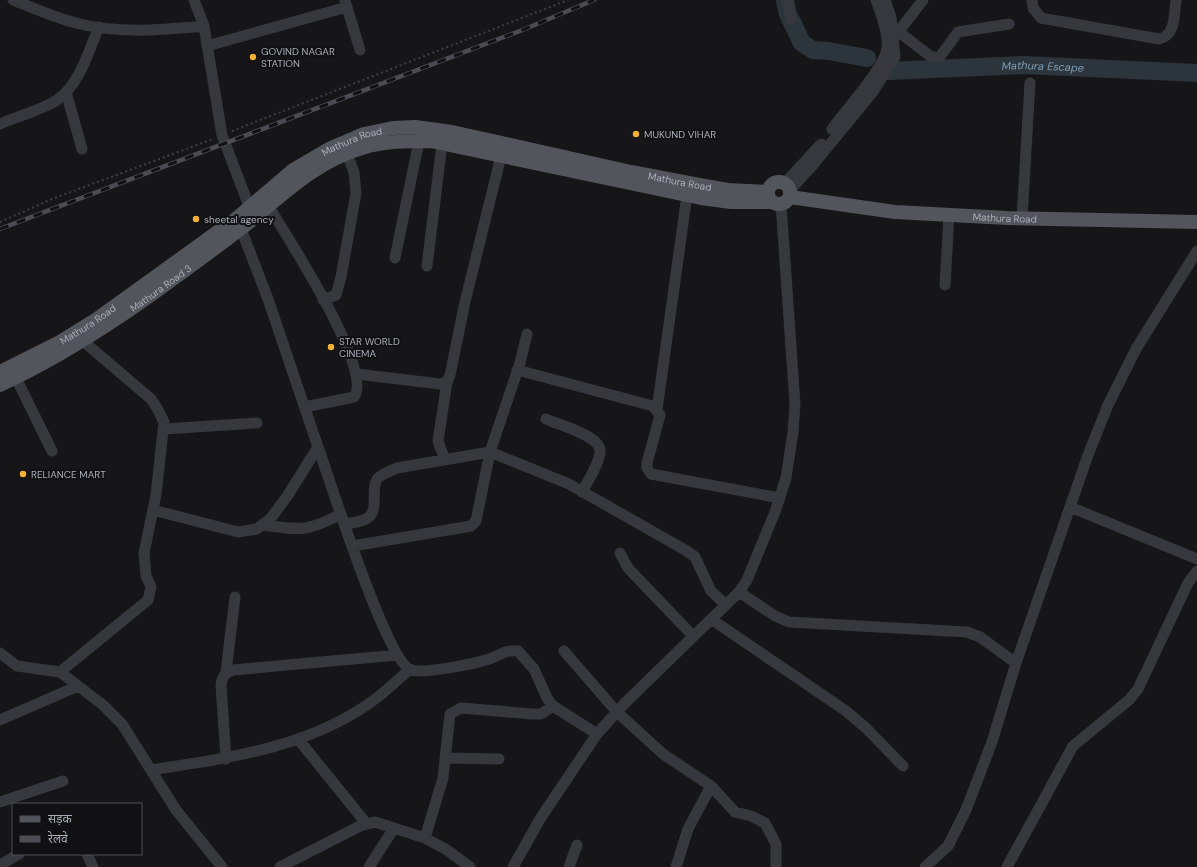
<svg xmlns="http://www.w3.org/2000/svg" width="1197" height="867" font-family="'DM Sans','Noto Sans Devanagari',sans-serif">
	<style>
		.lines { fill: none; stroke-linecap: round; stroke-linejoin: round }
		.river { stroke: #2c353c; stroke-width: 18 }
		.path { stroke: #3d3f44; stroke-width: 2; stroke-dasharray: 2 3; stroke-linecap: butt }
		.minor { stroke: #37383d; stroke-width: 11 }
		.major { stroke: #53555c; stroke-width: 14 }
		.rail-casing { stroke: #4a4c52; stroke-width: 4.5 }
		.rail { stroke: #111113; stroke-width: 3; stroke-dasharray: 9; stroke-linecap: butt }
		.poi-dot { fill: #f2b134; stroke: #111113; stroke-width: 1.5 }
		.labels { text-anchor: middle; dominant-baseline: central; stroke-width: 4; stroke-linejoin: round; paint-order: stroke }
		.poi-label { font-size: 10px; fill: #a8adb8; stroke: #111113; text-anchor: start }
		.street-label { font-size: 10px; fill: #a8adb8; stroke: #111113 }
		.water-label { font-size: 11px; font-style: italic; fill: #7f9bb3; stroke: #111113 }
	</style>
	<rect width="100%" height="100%" fill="#161618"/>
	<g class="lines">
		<!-- river -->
		<g class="river">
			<path d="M785,1l3,13 14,29 11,7 15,1 39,7"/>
			<path id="s1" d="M889,71l135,-6 173,8"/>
		</g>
		<!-- path -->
		<path class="path" d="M232,131l336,-131
			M0,222l52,-23 161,-60"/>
		<!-- minor -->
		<path class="minor" d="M13,0c21,8 42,18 63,23 43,11 84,7 128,3
			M194,0l10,26 18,109 30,79
			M787,0l4,19
			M1032,0l1,8 8,10 118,21c17,-4 15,-24 17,-39
			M345,1l15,49
			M899,32l31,24 9,2 19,-26 51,-8
			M895,36l28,-36
			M207,46l140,-39
			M66,92l16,57
			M0,124c16,-7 44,-15 57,-24 23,-16 31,-48 42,-73
			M832,129c13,-18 53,-62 55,-81 2,-14 -6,-35 -11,-48
			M785,183l36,-39
			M790,190l22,-24 60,-73 23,-36 -4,-40 -6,-17
			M268,205c17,29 107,165 86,192l-49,10
			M1022,218l8,-135
			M395,258l24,-117
			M427,266l15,-122
			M945,285l4,-70
			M323,300l13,-5 5,-18 15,-84 -2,-21 -7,-18
			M527,334l-7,29 -30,89 79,32 118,67 8,6 16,34 15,14
			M517,370l136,36 7,9 -13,48v5l4,6 129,24
			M357,374l83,10 7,-2 3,-7 15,-73 36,-146
			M16,378l36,73
			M657,410l30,-215
			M546,419c13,6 57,17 54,34 -2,14 -12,27 -18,39
			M164,429l93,-6
			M318,447c12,33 68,214 93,223 13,4 63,-6 78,-11 10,-3 17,-10 29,-8l16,18 13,29 6,8 44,28
			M445,460l-7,-19 9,-59
			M1070,507l127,52
			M153,510l85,22 19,-3 14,-11 17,-23 30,-48 -50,-148 -30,-78
			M345,524c7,-1 15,-2 21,-5 15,-7 3,-30 12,-41 5,-5 13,-7 19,-10l93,-16 -14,69 -5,5 -118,20
			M263,525c38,5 44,7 78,-11
			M620,553l8,15 65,68
			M739,592l36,24 14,6 178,10 13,5 36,26
			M711,619l135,92 20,17 37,38
			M564,651l53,61 46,42 48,32 24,26 16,4 14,7 11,21v23
			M0,653l17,13 43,6 43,33 19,19 54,86 46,57
			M60,672l88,-72 3,-13 -5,-11 -2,-23 12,-58 8,-73 -7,-14 -6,-9 -68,-58
			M226,672l9,-75
			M0,720l78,-34
			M298,739l68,84
			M446,758l53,1
			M226,759l-5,-74c1,-9 4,-12 12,-15l165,-15
			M151,770c78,-12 162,-23 227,-73 11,-9 21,-18 32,-28
			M0,802l63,-21
			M425,838l18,-60 7,-64 11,-6 71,6h9l12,-8
			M87,854l6,13
			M0,865l19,-11
			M280,867l80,-41 15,-4 50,16 22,12 23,17
			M369,867l25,-39
			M513,867l27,-48 57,-85 28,-31 114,-111 8,-12 28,-68 11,-34 7,-46 2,-28 -14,-200
			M569,867l8,-22
			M676,867l12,-38 23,-43
			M925,867l23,-21 18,-36 26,-68 24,-79 72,-208 20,-50 28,-56 61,-98
			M1007,867l66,-121 56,-46 9,-11 50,-106 9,-12"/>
		<!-- major -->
		<g class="major">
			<circle cx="779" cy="193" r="11"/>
			<path id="s2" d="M790,197l105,15 112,6 190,4"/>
			<path id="s3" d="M0,372l60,-30 37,-23 140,-101 56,-48 36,-21 35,-15 29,-6 22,-1 37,5 179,40 68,13 29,5 39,2"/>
			<path id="s4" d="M0,385c87,-40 163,-98 239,-155 39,-30 74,-68 123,-82 22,-7 45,-7 69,-7l270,57 30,4h41"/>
		</g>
		<defs>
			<path id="rail" d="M0,229l525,-200 69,-29"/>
		</defs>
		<!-- rail casing -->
		<use href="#rail" class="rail-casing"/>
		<!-- rail -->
		<use href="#rail" class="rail"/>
	</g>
	<!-- markers -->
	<g class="poi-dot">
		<circle cx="253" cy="57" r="4"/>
		<circle cx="636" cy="134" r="4"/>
		<circle cx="196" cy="219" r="4"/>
		<circle cx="331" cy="347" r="4"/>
		<circle cx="23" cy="474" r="4"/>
	</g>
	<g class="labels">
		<!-- poi labels -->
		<g class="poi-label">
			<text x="261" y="51">GOVIND NAGAR<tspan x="261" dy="12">STATION</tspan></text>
			<text x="644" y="134">MUKUND VIHAR</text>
			<text x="204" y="219">sheetal agency</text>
			<text x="339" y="341">STAR WORLD<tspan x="339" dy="12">CINEMA</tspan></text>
			<text x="31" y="474">RELIANCE MART</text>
		</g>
		<!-- street labels -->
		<g class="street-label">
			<text stroke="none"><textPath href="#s3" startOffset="423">Mathura Road</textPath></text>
			<text stroke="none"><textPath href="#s3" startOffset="759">Mathura Road</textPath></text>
			<text stroke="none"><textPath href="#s2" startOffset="216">Mathura Road</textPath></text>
			<text stroke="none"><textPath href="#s4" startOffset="188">Mathura Road 3</textPath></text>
			<text stroke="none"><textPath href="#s3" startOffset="100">Mathura Road</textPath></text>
		</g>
		<!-- water labels -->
		<g class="water-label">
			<text stroke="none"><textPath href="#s1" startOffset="154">Mathura Escape</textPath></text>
		</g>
	</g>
	<!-- legend -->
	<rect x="12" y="803" width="130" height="52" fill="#111113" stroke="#4d4f55"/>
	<rect x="20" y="816" width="20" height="6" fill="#53555c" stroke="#4d4f55"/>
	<text x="48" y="823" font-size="12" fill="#a8adb8">सड़क</text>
	<rect x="20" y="836" width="20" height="6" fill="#4a4c52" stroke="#4d4f55"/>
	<text x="48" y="843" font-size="12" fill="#a8adb8">रेलवे</text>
</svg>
